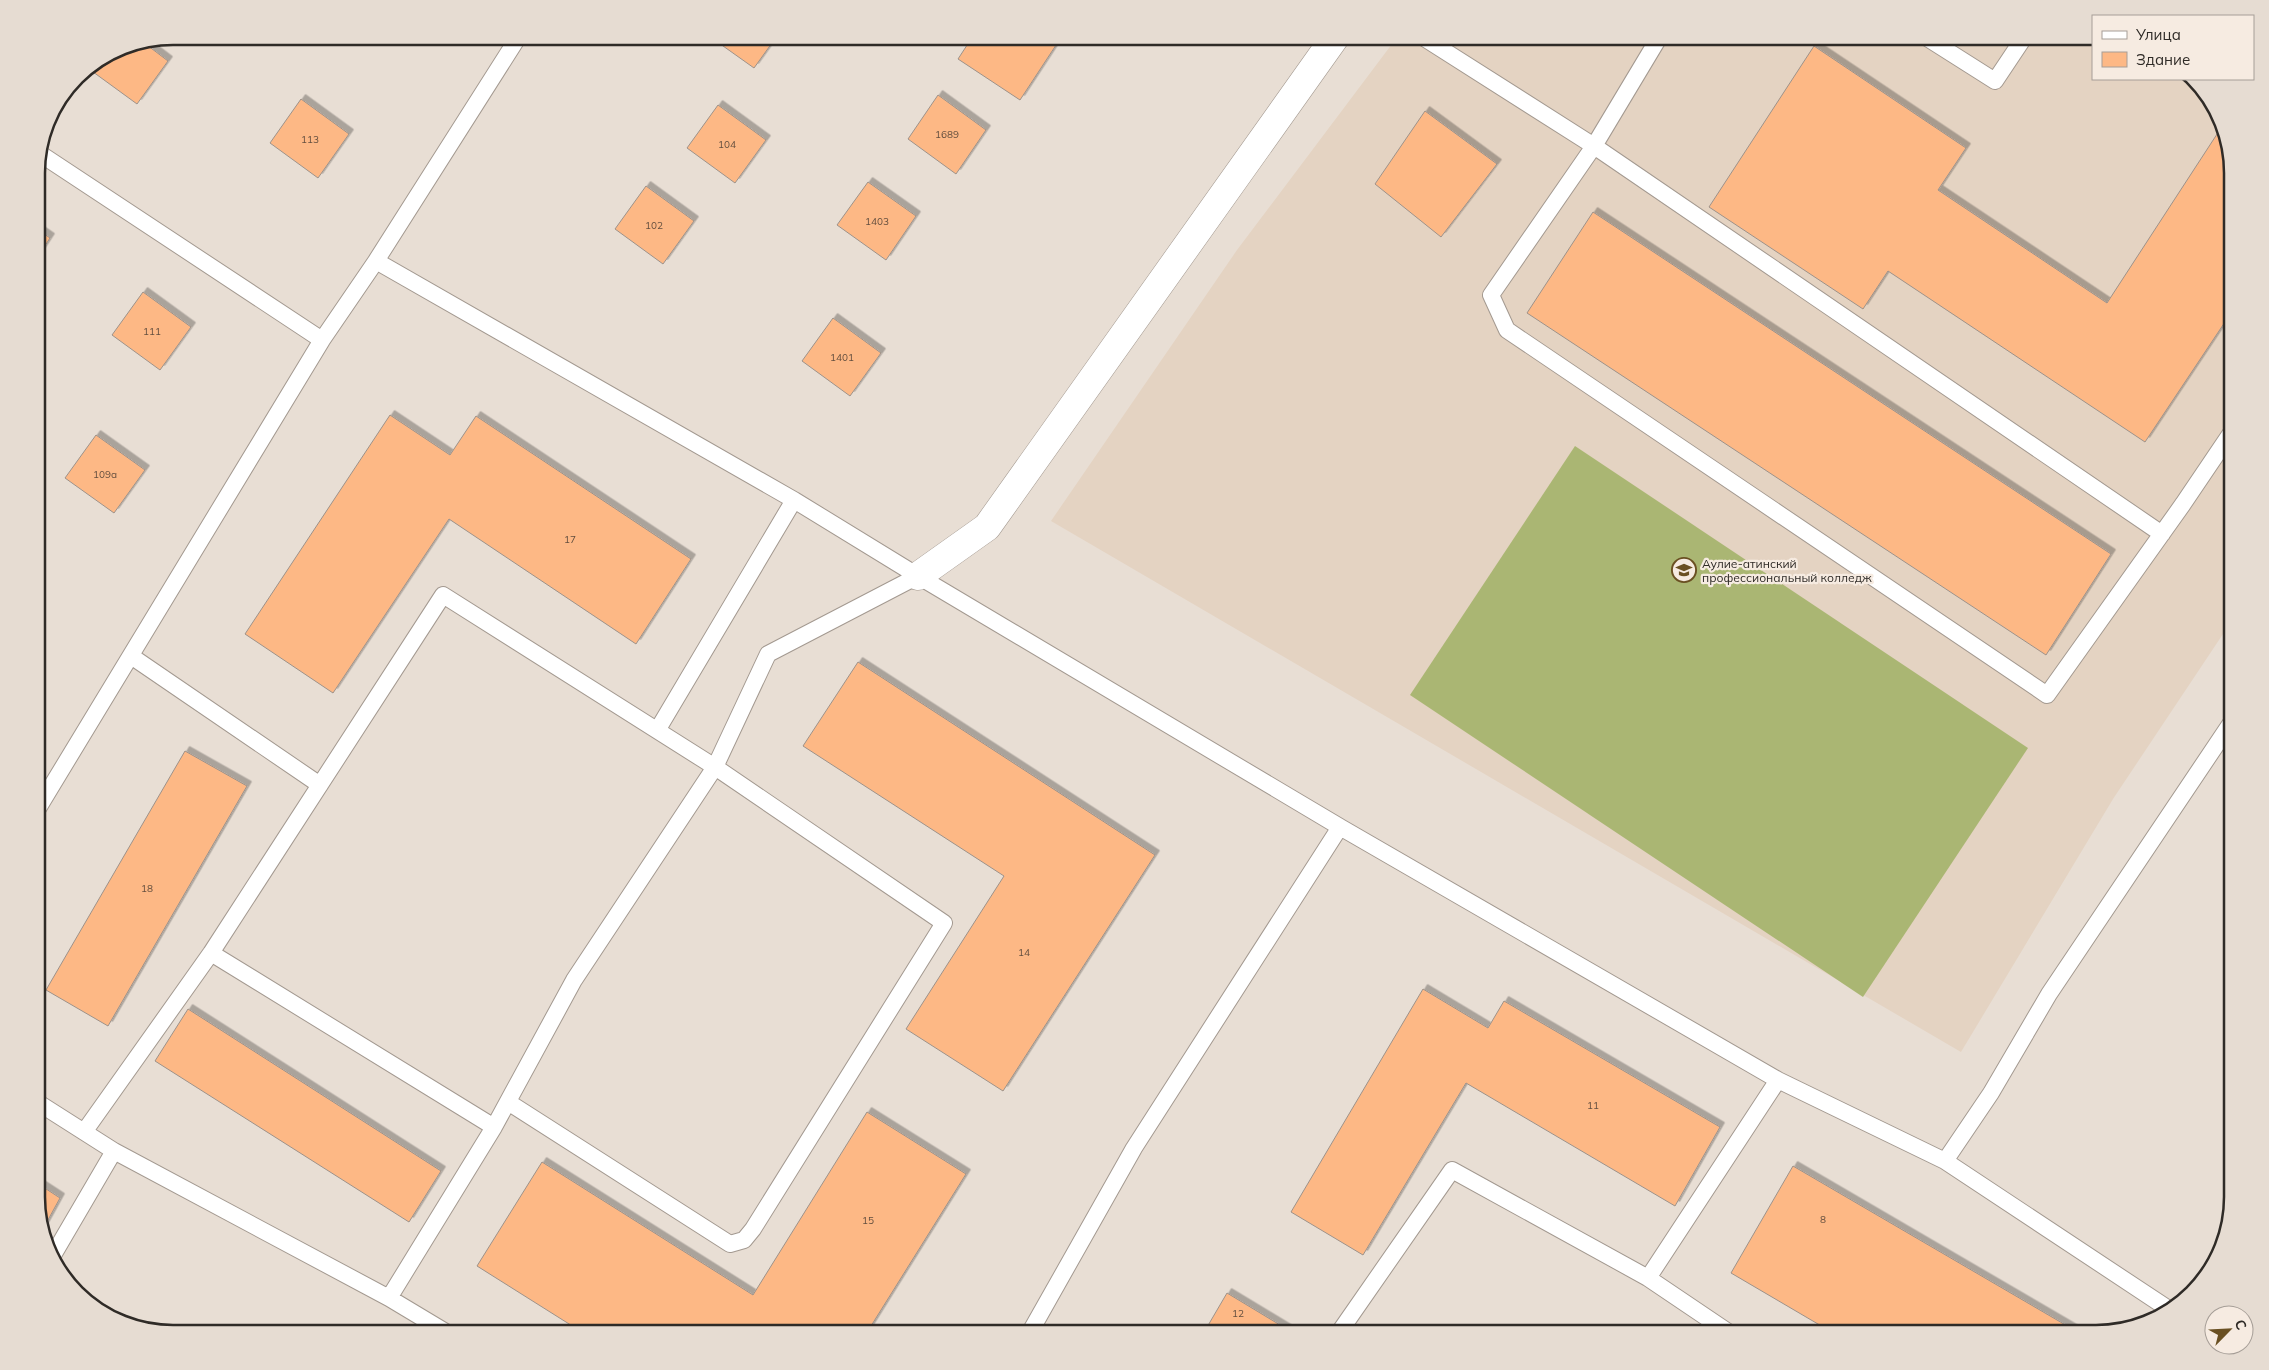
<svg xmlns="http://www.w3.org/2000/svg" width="2269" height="1370" font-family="Mulish,sans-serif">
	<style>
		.education { fill: #e4d3c2 }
		.pitch { fill: #aab673 }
		.building { fill: #fdb885; stroke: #9d928a; filter: url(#shadow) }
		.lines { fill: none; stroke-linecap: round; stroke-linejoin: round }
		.service-casing { stroke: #a39990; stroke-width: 18 }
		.minor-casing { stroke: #a39990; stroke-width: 29 }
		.service { stroke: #fff; stroke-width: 16 }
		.minor { stroke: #fff; stroke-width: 28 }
		.labels { text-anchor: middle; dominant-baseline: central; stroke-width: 4.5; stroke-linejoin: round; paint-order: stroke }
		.number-label { font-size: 10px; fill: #624e3e }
		.poi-label { font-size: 12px; fill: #2f2b27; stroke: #f6ebe1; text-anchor: start }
		.rim { fill: none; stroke: #2f2b27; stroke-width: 2.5 }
	</style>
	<defs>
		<filter id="shadow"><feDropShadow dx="4.5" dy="-4.5" stdDeviation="0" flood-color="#0004"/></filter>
	</defs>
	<rect width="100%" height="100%" fill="#e8ded4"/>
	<!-- education -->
	<path class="education" d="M1398,36h695v43h96l25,25 18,60 1,455 -120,180 -152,253 -910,-531 186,-271z"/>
	<!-- pitch -->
	<path class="pitch" d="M1575,446l453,302 -165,249 -453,-302z"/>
	<!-- building -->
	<path class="building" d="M709,36h68l-23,32z
		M973,36h89l-42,64 -62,-41z
		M143,42l25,19 -31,43 -48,-35 32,-22z
		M1814,46l152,102 -28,42 169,113 114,-175 11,36 1,146 -88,132 -257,-171 -25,38 -154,-102z
		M938,95l48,35 -30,44 -48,-35z
		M301,99l48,35 -31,44 -48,-35z
		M718,105l48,35 -31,43 -48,-35z
		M1425,111l72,53 -56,73 -66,-53z
		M868,182l48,34 -30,44 -49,-35z
		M646,186l48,35 -31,43 -48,-35z
		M1593,212l518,342 -65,101 -519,-342z
		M37,229l13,9 -13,20z
		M143,292l48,35 -31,43 -48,-35z
		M833,318l48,35 -31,43 -48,-35z
		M390,415l60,40 26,-39 215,143 -55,85 -187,-125 -116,174 -88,-59z
		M96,435l49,35 -31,43 -49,-35z
		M858,662l297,193 -152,236 -97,-62 98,-153 -201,-130z
		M185,751l62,35 -139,240 -62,-36z
		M1423,989l65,39 16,-27 216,126 -45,79 -209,-123 -103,172 -72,-43z
		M188,1009l253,162 -32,51 -254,-161z
		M867,1112l99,62 -100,160h-281l-108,-68 65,-104 211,133z
		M1793,1166l288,168h-246l-104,-61z
		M37,1183l23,15 -17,31 -6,-23z
		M1227,1293l68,41h-92z"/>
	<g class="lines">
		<defs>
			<path id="service" d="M1421,36l173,110 568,388
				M1660,36l-66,110 -103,149 16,35 540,365 136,-191 50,-74
				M1924,36l71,45 30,-45
				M39,153l283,187
				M376,261l418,239 124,76 422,251 -206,321 -105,186
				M131,656l189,129
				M658,729l136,-229
				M37,810l285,-470 54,-79 143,-225
				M1340,827l438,253
				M211,953l283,174
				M37,1102l77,49 275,147 60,36
				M84,1132l127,-179 232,-358 272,172 53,-113 150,-78
				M1945,1161l225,149
				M52,1257l62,-106
				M1648,1278l130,-198 167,81 46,-68 58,-99 184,-274
				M389,1298l105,-171 80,-147 141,-213 229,156 -191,306 -9,11 -14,4 -222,-142
				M1338,1334l114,-164 196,108 83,56"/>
			<path id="minor" d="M918,576l69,-49 349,-491"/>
		</defs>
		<!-- service casing -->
		<use href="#service" class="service-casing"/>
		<!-- minor casing -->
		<use href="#minor" class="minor-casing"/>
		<!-- service -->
		<use href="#service" class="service"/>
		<!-- minor -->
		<use href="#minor" class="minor"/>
	</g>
	<!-- icons -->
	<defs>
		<symbol id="university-ring" viewBox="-11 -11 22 22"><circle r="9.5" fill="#f6ebe1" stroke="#6a5022" stroke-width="1.5"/><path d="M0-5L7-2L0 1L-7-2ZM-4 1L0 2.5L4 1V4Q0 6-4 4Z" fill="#6a5022"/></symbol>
	</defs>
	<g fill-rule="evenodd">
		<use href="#university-ring" x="1670" y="556" width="28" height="28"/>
	</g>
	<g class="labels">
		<!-- number labels -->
		<g class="number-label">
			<text x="947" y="134">1689</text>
			<text x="310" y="139">113</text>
			<text x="727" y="144">104</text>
			<text x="877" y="221">1403</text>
			<text x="654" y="225">102</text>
			<text x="152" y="331">111</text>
			<text x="842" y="357">1401</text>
			<text x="105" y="474">109а</text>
			<text x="570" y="539">17</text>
			<text x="147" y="888">18</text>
			<text x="1024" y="952">14</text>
			<text x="1593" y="1105">11</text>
			<text x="1823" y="1219">8</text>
			<text x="868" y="1220">15</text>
			<text x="1238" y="1313">12</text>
		</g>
		<!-- poi labels -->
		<g class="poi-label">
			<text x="1702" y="563">Аулие-атинский<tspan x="1702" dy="14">профессиональный колледж</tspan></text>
		</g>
	</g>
	<!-- crop -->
	<path d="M0 0H2269V1370H0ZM173 45H2096A128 128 0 0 1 2224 173V1197A128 128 0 0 1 2096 1325H173A128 128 0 0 1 45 1197V173A128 128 0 0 1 173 45Z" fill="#e6dcd2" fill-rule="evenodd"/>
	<path class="rim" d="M173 45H2096A128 128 0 0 1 2224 173V1197A128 128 0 0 1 2096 1325H173A128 128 0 0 1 45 1197V173A128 128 0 0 1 173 45Z"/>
	<!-- legend -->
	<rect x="2092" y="15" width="162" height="65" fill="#f6ebe1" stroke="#a69e97"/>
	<rect x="2102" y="31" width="25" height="8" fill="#ffffff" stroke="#a69e97"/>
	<text x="2136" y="40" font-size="15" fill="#2f2b27">Улица</text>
	<rect x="2102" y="52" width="25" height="15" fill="#fdb885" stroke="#a69e97"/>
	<text x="2136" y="65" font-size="15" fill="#2f2b27">Здание</text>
	<!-- north arrow -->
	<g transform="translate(2229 1330) rotate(66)"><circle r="24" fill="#f6ebe1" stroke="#a69e97"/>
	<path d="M0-4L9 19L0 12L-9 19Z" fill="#6a5022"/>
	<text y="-8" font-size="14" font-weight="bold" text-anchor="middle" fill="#2f2b27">С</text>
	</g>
</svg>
